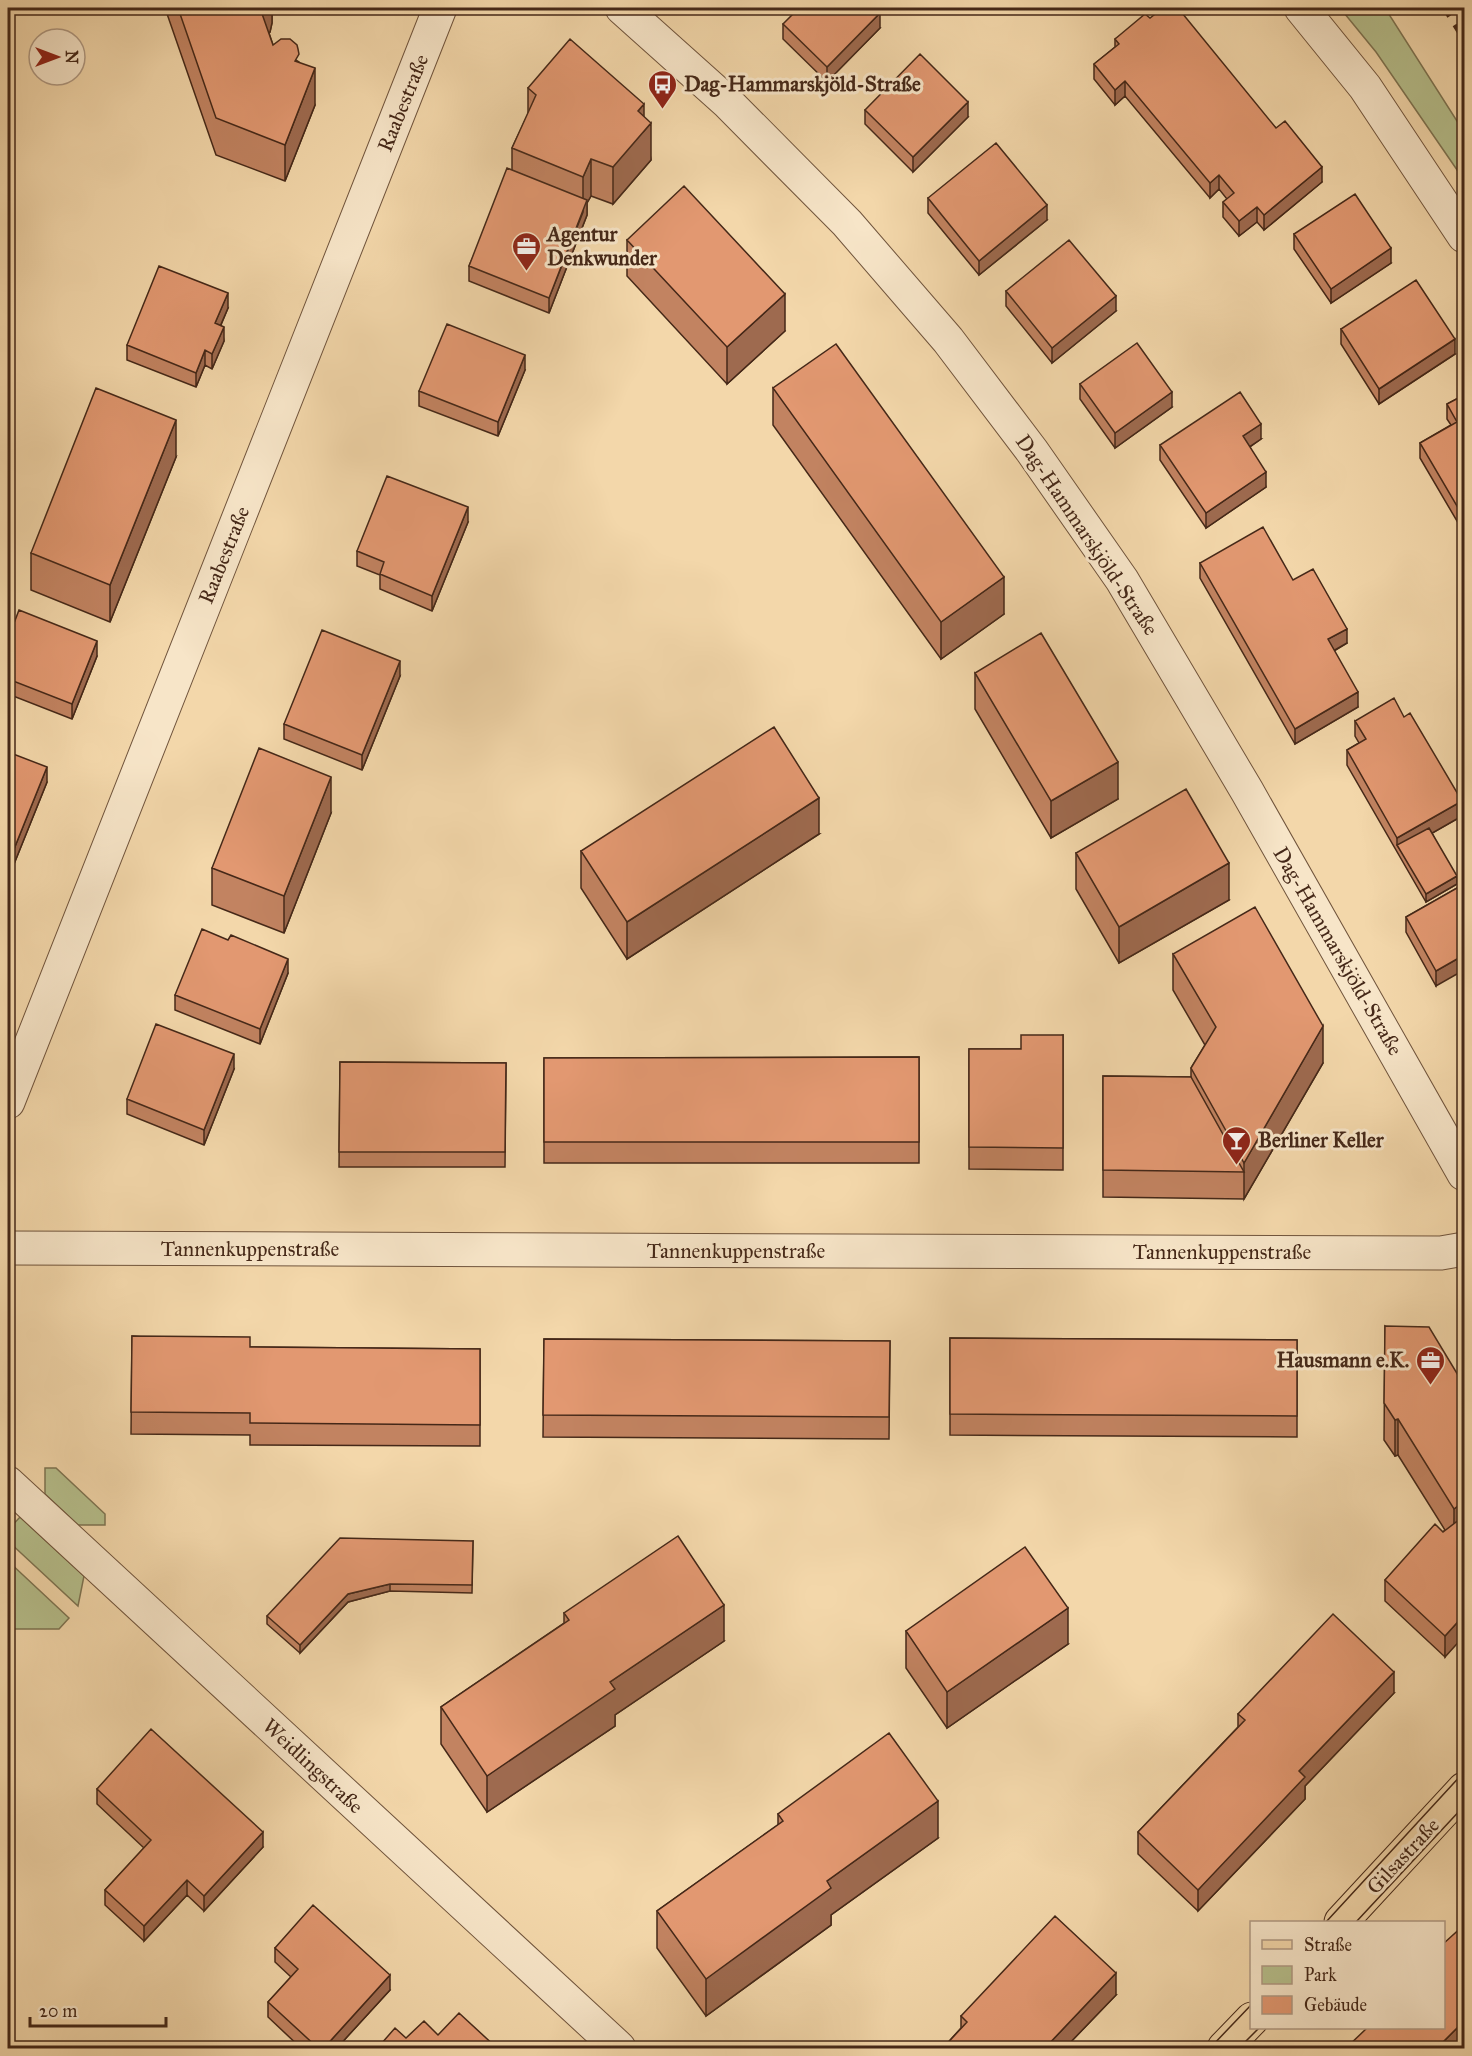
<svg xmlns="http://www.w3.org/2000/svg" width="1472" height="2056" font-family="'IM FELL Great Primer',serif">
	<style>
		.green { fill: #b6bf8c; stroke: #7e7452; stroke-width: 1.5 }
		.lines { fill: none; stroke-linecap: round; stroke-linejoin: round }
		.minor-casing { stroke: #70543c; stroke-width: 35 }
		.major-casing { stroke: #452818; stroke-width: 35 }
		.minor { stroke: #f7e5c8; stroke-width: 33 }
		.major { stroke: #f3d7aa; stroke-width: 33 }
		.tram { stroke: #452818; stroke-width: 1.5 }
		.rail { stroke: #452818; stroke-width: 4.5; stroke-dasharray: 10 10; stroke-linecap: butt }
		.wall { fill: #c28361; stroke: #452818; stroke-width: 1.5 }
		.shaded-wall { fill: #9e6a4f; stroke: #452818; stroke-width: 1.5 }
		.building { fill: #e29871; stroke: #452818; stroke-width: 1.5 }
		.labels { text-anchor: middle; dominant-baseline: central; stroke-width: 6; stroke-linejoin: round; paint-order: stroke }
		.poi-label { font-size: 21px; font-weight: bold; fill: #452818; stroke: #f7e5c8; text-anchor: start }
		.street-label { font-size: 21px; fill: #452818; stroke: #f7e5c8 }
	</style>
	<rect width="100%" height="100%" fill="#f3d7aa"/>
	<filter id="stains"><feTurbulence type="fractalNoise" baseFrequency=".00333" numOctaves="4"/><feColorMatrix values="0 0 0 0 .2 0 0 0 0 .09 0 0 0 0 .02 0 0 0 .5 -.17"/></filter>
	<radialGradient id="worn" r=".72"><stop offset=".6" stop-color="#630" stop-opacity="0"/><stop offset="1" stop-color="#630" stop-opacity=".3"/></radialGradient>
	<!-- green -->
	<path class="green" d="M1340,8h45l79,124v48l-88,-128z
		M45,1468h11l49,46v11h-27l-33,-31z
		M20,1517l64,59 -6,30 -70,-65v-11z
		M8,1561l61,57 -10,11h-51z"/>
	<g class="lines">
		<defs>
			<path id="minor" d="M622,8l105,94 120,121 101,117 84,111 90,129 125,211 217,383
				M1301,8l64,79 99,149
				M8,1102l432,-1094
				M8,1248l1433,5 23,-4
				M8,1483l611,565"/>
			<path id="major" d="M1341,1922l123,-133
				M1224,2048l28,-29"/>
		</defs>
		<!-- minor casing -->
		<use href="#minor" class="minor-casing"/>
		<!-- major casing -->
		<use href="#major" class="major-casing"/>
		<!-- minor -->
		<use href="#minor" class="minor"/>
		<!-- major -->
		<use href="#major" class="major"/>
		<!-- tram -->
		<path class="tram" d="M1326,1922l138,-150
			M1356,1922l108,-116
			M1210,2048l42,-44
			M1239,2048l20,-20"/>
		<!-- rail -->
		<path class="rail" d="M1444,8l20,32"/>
	</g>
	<!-- wall -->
	<path class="wall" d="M165,8h107v15l-2,9 -1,1 4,12 26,17 16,43 -30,76 -69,-26z
		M1150,18l126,110 46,54 -58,48 -7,-8 -18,14 -16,-19v-15l4,-3 -8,-10 -9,9 -85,-102 -10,9 -21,-26v-15l21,-17v-8z
		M783,24l97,4 -53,54 -44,-43z
		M528,88l116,29 7,43 -38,44 -22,-8 -4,7v12l-38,98 -80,-32v-15l43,-96v-22l16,-34z
		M865,110l103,7 -55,55 -48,-48z
		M928,198l119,22 -68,55 -51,-62z
		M1294,234l97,29 -60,40 -37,-54z
		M627,240l158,91 -58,53 -100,-108z
		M1006,291l110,20 -64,52 -46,-57z
		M228,308l-7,17 3,16 -12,28 -7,-4 -9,22 -69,-27v-15z
		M1341,329l114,25 -76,50 -38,-60z
		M525,370l-27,66 -79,-30v-15z
		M1080,384l92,23 -57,41 -35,-49z
		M773,388l231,226 -63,45 -168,-234z
		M1464,395v138l-44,-75v-15l31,-18 -4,-6v-15z
		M1261,439l-11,8 16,40 -60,41 -46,-68v-15z
		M176,457l-66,165 -79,-32v-37z
		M468,522l-36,89 -52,-22v-14l-23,-9v-15z
		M1200,563l93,17 54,63 -13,8 24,56 -63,37 -95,-166z
		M8,639l89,17 -25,63 -64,-25z
		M975,673l143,126 -67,39 -76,-129z
		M400,676l-38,94 -78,-31v-15z
		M1355,721l107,95 -30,17 25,51 -31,18 -79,-137v-15l12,-7 -4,-7z
		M8,752l39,30 -33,82 -6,-2z
		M331,813l-47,120 -72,-28v-37z
		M819,834l-192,125 -46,-71v-37z
		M1076,853l153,47 -110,63 -43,-74z
		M1464,884l-28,102 -30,-54v-15z
		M228,940l60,33 -28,71 -85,-34v-15z
		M1173,954l150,109 -79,136 -141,-2v-121l88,1v-9l14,-23 -32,-55z
		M1063,1035v135l-94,-1v-120h52z
		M919,1057v106h-375v-105z
		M340,1062l166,1 -1,104h-166z
		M234,1069l-30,76 -77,-31v-15z
		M1385,1326l79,59 -19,272 -60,-56v-21l60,-50 -47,-75 -3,1 -11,-16z
		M132,1336l118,11 230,2v97l-230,-1v-10l-119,-1z
		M950,1338l347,2v97l-347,-2z
		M544,1339l346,2 -1,98 -346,-2z
		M473,1541l-1,52 -82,-2 -42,11 -48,51 -33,-29v-8z
		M564,1613l160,28 -109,74v11l-128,86 -46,-68v-37l123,-84z
		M906,1631l162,13 -121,84 -41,-60z
		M1394,1693l-89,93v13l-107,112 -60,-57v-22l100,-105v-13z
		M97,1789l166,58 -59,64 -17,-16 -43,46 -39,-36v-15l39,-42 -47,-44z
		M778,1814l160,24 -107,77v10l-125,91 -49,-68v-37l121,-86z
		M275,1948l115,42 -54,59h-34l-34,-32v-15l23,-25 -16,-15z
		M1116,1995l-52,54h-122l19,-21v-12z"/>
	<!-- shaded-wall -->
	<path class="shaded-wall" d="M259,8h13v15l-2,9 -11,7z
		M880,13v15l-53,54v-15z
		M315,68v37l-30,76v-36z
		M1125,81v15l-10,9v-15z
		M968,102v15l-55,55v-15z
		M644,104v27l7,-8v37l-38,44v-37l25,-56z
		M591,159v37l-4,7v12l-38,98v-15l34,-86v-35z
		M1322,167v15l-58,48v-15z
		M1219,175v14l-9,9v-15z
		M1047,205v15l-68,55v-14z
		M1257,207v15l-18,14v-15z
		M1391,248v15l-60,40v-14z
		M228,293v15l-13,30v-15z
		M785,294v37l-58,53v-37z
		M1116,296v15l-64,52v-15z
		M224,327v14l-12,28v-15z
		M1455,339v15l-76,50v-15z
		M205,350v15l-9,22v-14z
		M525,355v15l-27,66v-14z
		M1172,392v15l-57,41v-15z
		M176,420v37l-66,165v-37z
		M1261,424v15l-18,12v-15z
		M1266,472v15l-60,41v-15z
		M468,507v15l-36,89v-15z
		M1004,577v37l-63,45v-37z
		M1347,629v14l-19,11v-15z
		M97,641v15l-25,63v-15z
		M400,661v15l-38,94v-15z
		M1358,692v15l-63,37v-15z
		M1118,762v37l-67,39v-37z
		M47,767v15l-33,82v-15z
		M331,777v36l-47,120v-37z
		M819,798v36l-192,125v-37z
		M1462,801v15l-61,35 -4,-6v-7z
		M1229,863v37l-110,63v-36z
		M1457,876v8l-31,18v-8z
		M1464,955v15l-28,16v-15z
		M288,959v14l-28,71v-15z
		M1323,1026v37l-79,136v-36z
		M234,1054v15l-30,76v-15z
		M1398,1419v36l-3,1v-36z
		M1464,1501v37l-10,8v-37z
		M390,1584v7l-42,11 -48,51v-8l48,-51z
		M724,1605v36l-109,74v11l-128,86v-36l123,-94z
		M1068,1608v36l-121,84v-36z
		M1464,1615v21l-19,21v-21z
		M1394,1672v21l-89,93v13l-107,112v-21l101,-119z
		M938,1801v37l-107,77v10l-125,91v-37l121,-98z
		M263,1832v15l-59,64v-15z
		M187,1880v15l-43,46v-15z
		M1116,1973v22l-52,54h-20z
		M390,1975v15l-54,59h-13z
		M1464,2021v22l-5,6h-15v-8z"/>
	<!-- building -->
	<path class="building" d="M178,8h82l13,37 8,-6h9l7,6 1,4 1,5 -4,7 20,7 -30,77 -69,-27z
		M799,8h76l5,5 -53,54 -44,-43z
		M1163,8h15l98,120 9,-7 37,46 -58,48 -7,-8 -18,14 -16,-19 11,-9 -15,-18 -9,8 -85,-102 -10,9 -21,-26 25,-20 -4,-5 30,-25 5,4z
		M570,39l74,65 -6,7 13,12 -38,44 -22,-8 -8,18 -71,-29 24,-53 -8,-7z
		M920,54l48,48 -55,55 -48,-47z
		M996,143l51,62 -68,56 -51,-63z
		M507,168l80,32 -38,98 -80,-32z
		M684,186l101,108 -58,53 -100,-107z
		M1355,194l36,54 -60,41 -37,-55z
		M1069,240l47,56 -64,52 -46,-57z
		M159,266l69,27 -13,30 9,4 -12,27 -7,-4 -9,23 -69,-28z
		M1416,280l39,59 -76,50 -38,-60z
		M447,324l78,31 -27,67 -79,-31z
		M1137,343l35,49 -57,41 -35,-49z
		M836,344l168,233 -63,45 -168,-234z
		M96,388l80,32 -66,165 -79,-32z
		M1240,392l21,32 -18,12 23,36 -60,41 -46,-68z
		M1464,395v123l-44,-75 37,-21 -10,-18z
		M387,476l81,31 -36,89 -52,-22 4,-12 -27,-11z
		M1263,527l30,53 20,-11 34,60 -19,10 30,53 -63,37 -95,-166z
		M19,610l78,31 -25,63 -64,-25v-40z
		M322,630l78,31 -38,94 -78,-31z
		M1041,633l77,129 -67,39 -76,-128z
		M1394,698l10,19 6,-4 52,88 -65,37 -50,-88 19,-11 -11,-18z
		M774,727l45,71 -192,124 -46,-71z
		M259,748l72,29 -47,119 -72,-28z
		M8,752l39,15 -33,82 -6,-2z
		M1186,789l43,74 -110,64 -43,-74z
		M1429,828l28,48 -31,18 -29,-49z
		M1464,884v71l-28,16 -30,-54z
		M1255,907l68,119 -79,137 -53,-95 25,-41 -43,-73z
		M202,929l26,11 3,-5 57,24 -28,70 -85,-34z
		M156,1024l78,30 -30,76 -77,-31z
		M1021,1035h42v113l-94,-1v-98h52z
		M919,1057v85h-375v-84z
		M340,1062l166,1 -1,89h-166z
		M1103,1076l88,1 53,95 -141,-2z
		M1385,1326l44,1 35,58v116l-10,8 -56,-90 -3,1 -11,-17z
		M132,1336l118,1v10l230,2v76l-230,-2v-10l-119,-1z
		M950,1338l347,2v76l-347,-2z
		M544,1339l346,2 -1,76 -346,-2z
		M1464,1516v99l-19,21 -60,-56 50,-56 8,8z
		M678,1536l46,69 -114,77 5,7 -128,87 -46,-69 128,-87 -5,-7z
		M340,1538l133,3 -1,44 -82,-1 -42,10 -48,51 -33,-29z
		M1025,1547l43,61 -121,84 -41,-61z
		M1333,1614l61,58 -95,99 6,6 -107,113 -60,-58 107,-112 -7,-6z
		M151,1729l112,103 -59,64 -17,-16 -43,46 -39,-36 46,-50 -54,-51z
		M889,1733l49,68 -111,80 4,7 -125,91 -49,-68 126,-90 -5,-7z
		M313,1905l77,70 -67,74h-4l-51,-47 30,-33 -23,-21z
		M1055,1916l61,57 -72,76h-102l25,-27 -6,-6z
		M1464,1925v96l-20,20 6,6 -2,2h-103l22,-21h76v-84z
		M459,2013l39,36h-113l-4,-5 14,-16 11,10 18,-17 14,14z
		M101,2044h38v5h-38z"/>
	<!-- icons -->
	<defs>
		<symbol id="bus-pin" viewBox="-11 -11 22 30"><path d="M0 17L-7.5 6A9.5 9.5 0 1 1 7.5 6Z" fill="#8f2418" stroke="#f7e5c8"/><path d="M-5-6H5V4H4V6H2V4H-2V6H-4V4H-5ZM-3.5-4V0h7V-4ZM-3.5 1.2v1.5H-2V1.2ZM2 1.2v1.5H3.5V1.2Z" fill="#fff"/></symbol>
		<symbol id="office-pin" viewBox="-11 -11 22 30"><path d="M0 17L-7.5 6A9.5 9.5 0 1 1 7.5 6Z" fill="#8f2418" stroke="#f7e5c8"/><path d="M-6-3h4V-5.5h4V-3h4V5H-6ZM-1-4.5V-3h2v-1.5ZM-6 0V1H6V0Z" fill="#fff"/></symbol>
		<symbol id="bar-pin" viewBox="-11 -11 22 30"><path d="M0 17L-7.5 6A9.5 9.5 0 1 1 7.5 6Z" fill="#8f2418" stroke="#f7e5c8"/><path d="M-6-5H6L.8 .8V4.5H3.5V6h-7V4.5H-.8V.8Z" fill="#fff"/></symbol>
	</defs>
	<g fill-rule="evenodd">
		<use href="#bus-pin" x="646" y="68" width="33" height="45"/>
		<use href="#office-pin" x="510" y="230" width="33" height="45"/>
		<use href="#bar-pin" x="1220" y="1124" width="33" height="45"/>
		<use href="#office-pin" x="1414" y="1344" width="33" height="45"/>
	</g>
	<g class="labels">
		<!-- poi labels -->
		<g class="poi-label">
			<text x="684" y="84">Dag-Hammarskjöld-Straße</text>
			<text x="547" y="234">Agentur<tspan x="547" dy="24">Denkwunder</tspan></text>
			<text x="1258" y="1140">Berliner Keller</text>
			<text x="1409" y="1360" text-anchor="end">Hausmann e.K.</text>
		</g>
		<!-- street labels -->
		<g class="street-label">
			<text transform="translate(403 103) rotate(-68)">Raabestraße</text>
			<text transform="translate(1087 535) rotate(56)">Dag-Hammarskjöld-Straße</text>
			<text transform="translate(224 555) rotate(-68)">Raabestraße</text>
			<text transform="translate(1338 951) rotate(60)">Dag-Hammarskjöld-Straße</text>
			<text x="250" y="1249">Tannenkuppenstraße</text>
			<text x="736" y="1251">Tannenkuppenstraße</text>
			<text x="1222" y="1252">Tannenkuppenstraße</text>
			<text transform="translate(313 1766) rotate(43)">Weidlingstraße</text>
			<text transform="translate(1403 1856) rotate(-47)">Gilsastraße</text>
		</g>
	</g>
	<!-- margin -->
	<rect width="1472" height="2056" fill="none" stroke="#f3d7aa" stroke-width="30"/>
	<rect x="9" y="9" width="1454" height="2038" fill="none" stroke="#452818" stroke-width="3"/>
	<rect x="15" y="15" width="1442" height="2026" fill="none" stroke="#452818" stroke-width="1.5"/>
	<!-- legend -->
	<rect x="1250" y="1921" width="195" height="108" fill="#f7e5c8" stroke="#b09982" stroke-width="1.5"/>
	<rect x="1262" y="1940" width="30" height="9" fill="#f3d7aa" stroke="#b09982" stroke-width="1.5"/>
	<text x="1304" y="1951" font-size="18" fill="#452818">Straße</text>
	<rect x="1262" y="1966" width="30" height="18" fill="#b6bf8c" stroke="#b09982" stroke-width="1.5"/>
	<text x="1304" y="1981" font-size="18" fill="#452818">Park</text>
	<rect x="1262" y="1996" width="30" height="18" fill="#e29871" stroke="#b09982" stroke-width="1.5"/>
	<text x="1304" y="2011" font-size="18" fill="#452818">Gebäude</text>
	<!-- north arrow -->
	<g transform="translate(57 57) rotate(90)"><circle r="28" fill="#f7e5c8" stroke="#b09982" stroke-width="1.5"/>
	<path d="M0-4.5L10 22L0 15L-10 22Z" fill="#8f2418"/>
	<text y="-9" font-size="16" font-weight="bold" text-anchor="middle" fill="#452818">N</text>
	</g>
	<!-- scale -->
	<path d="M30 2017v9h136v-9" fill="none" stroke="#452818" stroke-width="3"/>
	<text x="39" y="2017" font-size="18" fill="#452818" stroke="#f7e5c8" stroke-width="4.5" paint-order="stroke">20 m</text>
	<rect width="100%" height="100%" filter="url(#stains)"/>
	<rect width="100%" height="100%" fill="url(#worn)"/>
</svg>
